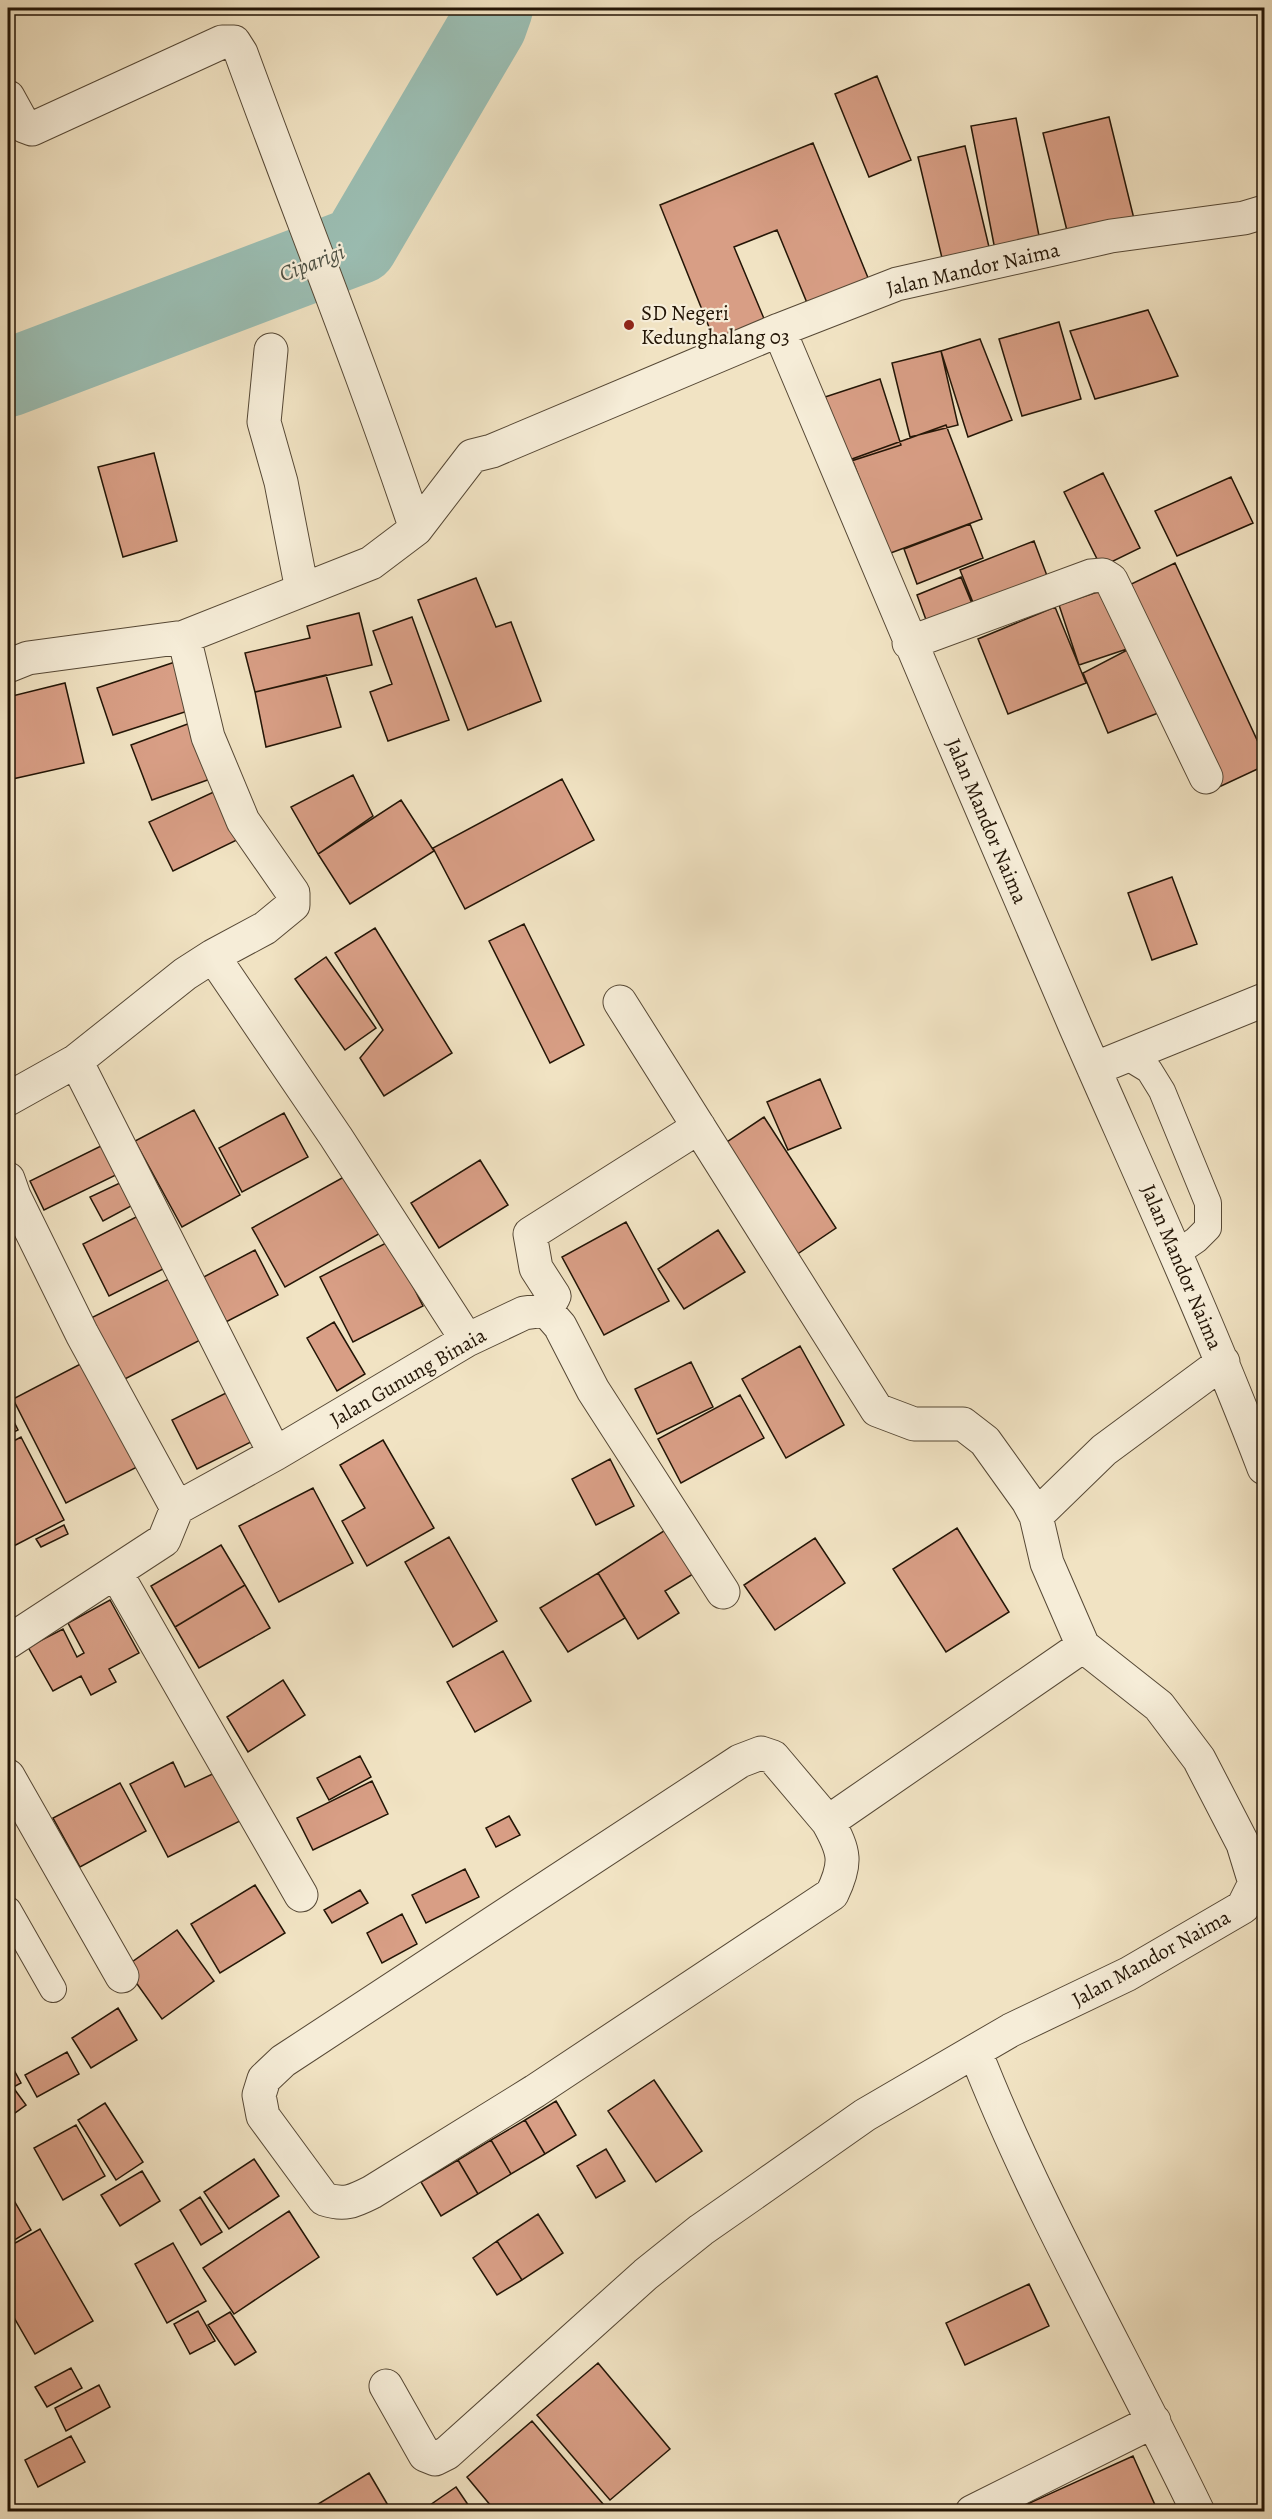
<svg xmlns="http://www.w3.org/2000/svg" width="1272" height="2519" font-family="Alegreya,serif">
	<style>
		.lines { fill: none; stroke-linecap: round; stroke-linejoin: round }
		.river { stroke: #9bbeb3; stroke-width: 78 }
		.building { fill: #d89e85; stroke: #231506; stroke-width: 1.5 }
		.lane-casing { stroke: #564835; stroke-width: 28 }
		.street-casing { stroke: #564835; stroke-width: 35 }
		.lane { stroke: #f6edd8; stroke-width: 26 }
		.street { stroke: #f6edd8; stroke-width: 33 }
		.poi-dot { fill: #8f2418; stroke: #f6edd8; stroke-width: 2 }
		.labels { text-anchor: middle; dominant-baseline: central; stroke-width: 4.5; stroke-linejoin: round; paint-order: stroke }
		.street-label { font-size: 21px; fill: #231506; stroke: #f6edd8 }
		.poi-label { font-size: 21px; fill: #231506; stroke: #f6edd8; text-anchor: start }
		.water-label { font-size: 22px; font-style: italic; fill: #4d5043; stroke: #f6edd8 }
	</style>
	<rect width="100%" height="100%" fill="#f1e3c3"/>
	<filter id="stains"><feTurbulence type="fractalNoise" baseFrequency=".00333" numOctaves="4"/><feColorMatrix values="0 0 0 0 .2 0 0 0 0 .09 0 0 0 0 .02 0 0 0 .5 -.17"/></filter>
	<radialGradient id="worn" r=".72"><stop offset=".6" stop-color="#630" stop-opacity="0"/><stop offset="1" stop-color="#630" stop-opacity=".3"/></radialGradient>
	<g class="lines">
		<!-- river -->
		<path class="river" d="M8,378l351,-133 129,-220 6,-17"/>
	</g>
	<!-- building -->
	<path class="building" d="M877,76l34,84 -42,17 -34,-83z
		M1109,117l27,110 -66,16 -27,-110z
		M1016,118l25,128 -45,9 -25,-129z
		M813,143l60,147 -61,25 -35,-85 -43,17 31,74 -50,21 -55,-137z
		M965,146l24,101 -47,11 -24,-101z
		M1148,310l30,66 -83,23 -25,-68z
		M1059,322l22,77 -59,17 -23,-77z
		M980,339l32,81 -44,17 -27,-86z
		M941,351l17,74 -48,12 -18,-74z
		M880,379l21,66 -56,18 -20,-66z
		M946,425l36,94 -94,35 -36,-95z
		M154,453l23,88 -54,16 -25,-90z
		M1103,473l37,75 -39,19 -37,-75z
		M1231,477l22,46 -76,33 -22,-45z
		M970,524l13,34 -66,26 -13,-35z
		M1034,541l15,40 -73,29 -16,-40z
		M1175,563l89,192v11l-45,21 -94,-200z
		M961,577l14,34 -46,17 -12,-33z
		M476,578l20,49 15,-5 30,79 -73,29 -50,-130z
		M1112,587l21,60 -54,18 -20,-60z
		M1055,607l31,76 -78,31 -30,-75z
		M359,613l13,52 -117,27 -10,-39 65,-15 -3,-12z
		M412,617l37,103 -61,21 -18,-49 22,-8 -19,-53z
		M1133,647l35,62 -60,24 -25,-60z
		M178,661l16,48 -81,26 -16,-47z
		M326,675l15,52 -75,20 -11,-55z
		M65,683l19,80 -76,17v-83z
		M193,722l20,56 -61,22 -21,-55z
		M353,775l20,41 -55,38 -27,-47z
		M562,779l32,61 -129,69 -32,-61z
		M218,790l23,48 -68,33 -24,-49z
		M401,800l33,51 -84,53 -32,-50z
		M1172,877l25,67 -45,16 -24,-67z
		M524,924l60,121 -34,18 -61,-122z
		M375,928l77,125 -68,43 -24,-38 23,-28 -48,-77z
		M326,957l50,71 -31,22 -50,-71z
		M820,1079l21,49 -53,22 -21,-48z
		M194,1110l46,85 -58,32 -47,-86z
		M284,1113l24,44 -66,35 -23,-44z
		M764,1117l72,111 -43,29 -72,-111z
		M105,1144l15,29 -76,37 -14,-29z
		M480,1160l28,45 -69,43 -28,-45z
		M351,1173l33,58 -99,56 -33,-59z
		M122,1182l11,23 -30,16 -13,-24z
		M144,1213l27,52 -62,31 -26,-52z
		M626,1222l43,79 -65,34 -42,-78z
		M718,1230l27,42 -61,37 -26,-40z
		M390,1241l33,65 -70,36 -33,-65z
		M255,1250l23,45 -56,29 -24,-44z
		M179,1274l31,61 -89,46 -32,-62z
		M334,1322l31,52 -28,17 -30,-53z
		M800,1346l44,79 -58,33 -44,-79z
		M92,1358l53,105 -79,40 -53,-104z
		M691,1362l22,45 -56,27 -22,-45z
		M230,1391l25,49 -58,29 -25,-49z
		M740,1395l24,43 -83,45 -23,-44z
		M8,1410l10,20 -10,5z
		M21,1437l43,83 -56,29v-105z
		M383,1440l51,88 -67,38 -25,-45 23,-13 -25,-43z
		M610,1459l24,47 -38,19 -24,-46z
		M313,1488l40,75 -74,39 -40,-76z
		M64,1525l4,9 -27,13 -5,-8z
		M670,1527l28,44 -33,20 14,22 -41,26 -40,-66z
		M957,1528l52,84 -63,40 -53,-83z
		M449,1537l48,84 -44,26 -48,-85z
		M815,1538l30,45 -70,47 -31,-45z
		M221,1545l24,40 -70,42 -24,-41z
		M598,1573l27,45 -57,34 -28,-44z
		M245,1585l25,43 -71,40 -24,-41z
		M110,1600l29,53 -30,16 7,13 -25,13 -10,-19 -28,15 -25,-44 35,-18 14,28 7,-4 -16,-30z
		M503,1651l28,50 -56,31 -28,-50z
		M283,1680l22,35 -57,37 -21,-35z
		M360,1756l11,21 -42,23 -12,-22z
		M173,1762l12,25 36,-17 23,49 -76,38 -38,-73z
		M372,1781l16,33 -75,36 -16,-32z
		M120,1783l26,48 -66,36 -27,-49z
		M509,1816l11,19 -24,12 -10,-19z
		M465,1869l14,28 -53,26 -14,-28z
		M255,1885l30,48 -65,40 -29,-49z
		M360,1890l8,13 -36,20 -8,-13z
		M402,1914l15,30 -35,19 -15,-30z
		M177,1930l37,51 -52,38 -37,-52z
		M118,2008l19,32 -46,28 -19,-30z
		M67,2052l12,22 -42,23 -12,-22z
		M8,2059l13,24 -13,7z
		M654,2080l48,71 -46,31 -48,-71z
		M15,2090l11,15 -18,13v-22z
		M556,2101l20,34 -31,19 -20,-34z
		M105,2103l38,59 -27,18 -38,-60z
		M525,2120l20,34 -34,20 -20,-34z
		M76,2125l29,51 -42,24 -29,-52z
		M491,2140l20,34 -33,20 -20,-34z
		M606,2149l19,32 -29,17 -19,-32z
		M254,2159l25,37 -50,33 -25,-37z
		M458,2160l20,34 -37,22 -20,-34z
		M142,2171l18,30 -40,25 -19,-31z
		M8,2190l23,40 -23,14z
		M200,2197l22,35 -21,13 -21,-35z
		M289,2211l30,46 -85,57 -31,-46z
		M538,2214l25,39 -41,27 -25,-39z
		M40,2229l53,92 -58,33 -27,-47v-60z
		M497,2241l25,39 -25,15 -24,-37z
		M173,2243l33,58 -39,22 -32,-59z
		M1029,2284l20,42 -84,39 -19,-42z
		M198,2311l17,30 -25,13 -16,-30z
		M230,2312l26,40 -21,13 -27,-40z
		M598,2363l72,86 -60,51 -73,-85z
		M71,2368l11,20 -35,19 -12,-20z
		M99,2385l11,22 -44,24 -11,-23z
		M532,2421l71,83 -9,8h-98l-29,-35z
		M71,2436l14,26 -47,25 -13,-27z
		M1133,2456l22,49 -14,7h-131z
		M369,2473l23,39h-87z
		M456,2487l17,25h-53z"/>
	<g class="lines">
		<defs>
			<path id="lane" d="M1126,1056l23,14 13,21 46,112v25l-12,12 -19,13
				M8,1910l45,79"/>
			<path id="street" d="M8,97l16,29 8,3 190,-87h12l7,11c58,159 121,315 175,476
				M779,330c97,233 197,466 297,698 64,146 131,291 188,440
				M271,350l-7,72 17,60 21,108
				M184,637l24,100 35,84 50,72v12l-28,23 -52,28
				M909,643l182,-67 12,-1 8,5 95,197
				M8,666l20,-8 156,-21 187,-74 45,-34 56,-73 20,-5 287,-121 118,-46 214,-48 133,-18 20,-6
				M620,1002l257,408 37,14h49l22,17 43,60 8,15
				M76,1061l199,393
				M1094,1069l170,-69
				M8,1099l68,-38 109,-87 28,-18 123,181 131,203
				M8,1179l6,17 68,138 95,174
				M546,1310l8,-14 -18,-28 -6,-34 169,-107
				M116,1573l185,322
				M8,1642l156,-102 13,-32 98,-54 192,-114 57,-27 22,-3 14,16 33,64 130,202
				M8,1776l114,200
				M828,1822l-55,-65 -12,-4 -21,8 -457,300 -19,18 -5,16 4,21 61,83c21,7 30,2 48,-7l163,-101 297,-197c15,-31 13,-42 -4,-72l255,-176
				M975,2051c62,159 149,307 223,461
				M386,2386l39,69 10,4 12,-6 199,-179 55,-44 63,-44 101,-71 146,-85 117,-56 115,-67 12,-24 -12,-39 -44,-85 -40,-53 -76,-60 -36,-83 -11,-47 68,-66 119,-88
				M972,2512l182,-91"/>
		</defs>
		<!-- lane casing -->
		<use href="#lane" class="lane-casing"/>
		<!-- street casing -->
		<use href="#street" class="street-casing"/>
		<!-- lane -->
		<use href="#lane" class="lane"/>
		<!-- street -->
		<use href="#street" class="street"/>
	</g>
	<!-- markers -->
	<circle class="poi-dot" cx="629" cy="325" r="6"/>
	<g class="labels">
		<!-- street labels -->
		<g class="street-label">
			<text transform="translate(973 269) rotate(-13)">Jalan Mandor Naima</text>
			<text transform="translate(987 821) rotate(67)">Jalan Mandor Naima</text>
			<text transform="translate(1182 1267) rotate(67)">Jalan Mandor Naima</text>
			<text transform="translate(408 1377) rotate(-30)">Jalan Gunung Binaia</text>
			<text transform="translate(1151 1958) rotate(-29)">Jalan Mandor Naima</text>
		</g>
		<!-- poi labels -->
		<g class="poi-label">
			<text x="641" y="313">SD Negeri<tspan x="641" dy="24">Kedunghalang 03</tspan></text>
		</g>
		<!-- water labels -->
		<g class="water-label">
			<text transform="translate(312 263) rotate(-21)">Ciparigi</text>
		</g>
	</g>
	<!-- margin -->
	<rect width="1272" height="2519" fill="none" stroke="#f1e3c3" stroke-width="30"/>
	<rect x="9" y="9" width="1254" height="2501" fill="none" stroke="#231506" stroke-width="3"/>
	<rect x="15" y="15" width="1242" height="2489" fill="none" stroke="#231506" stroke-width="1.5"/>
	<rect width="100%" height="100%" filter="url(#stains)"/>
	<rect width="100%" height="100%" fill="url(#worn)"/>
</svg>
